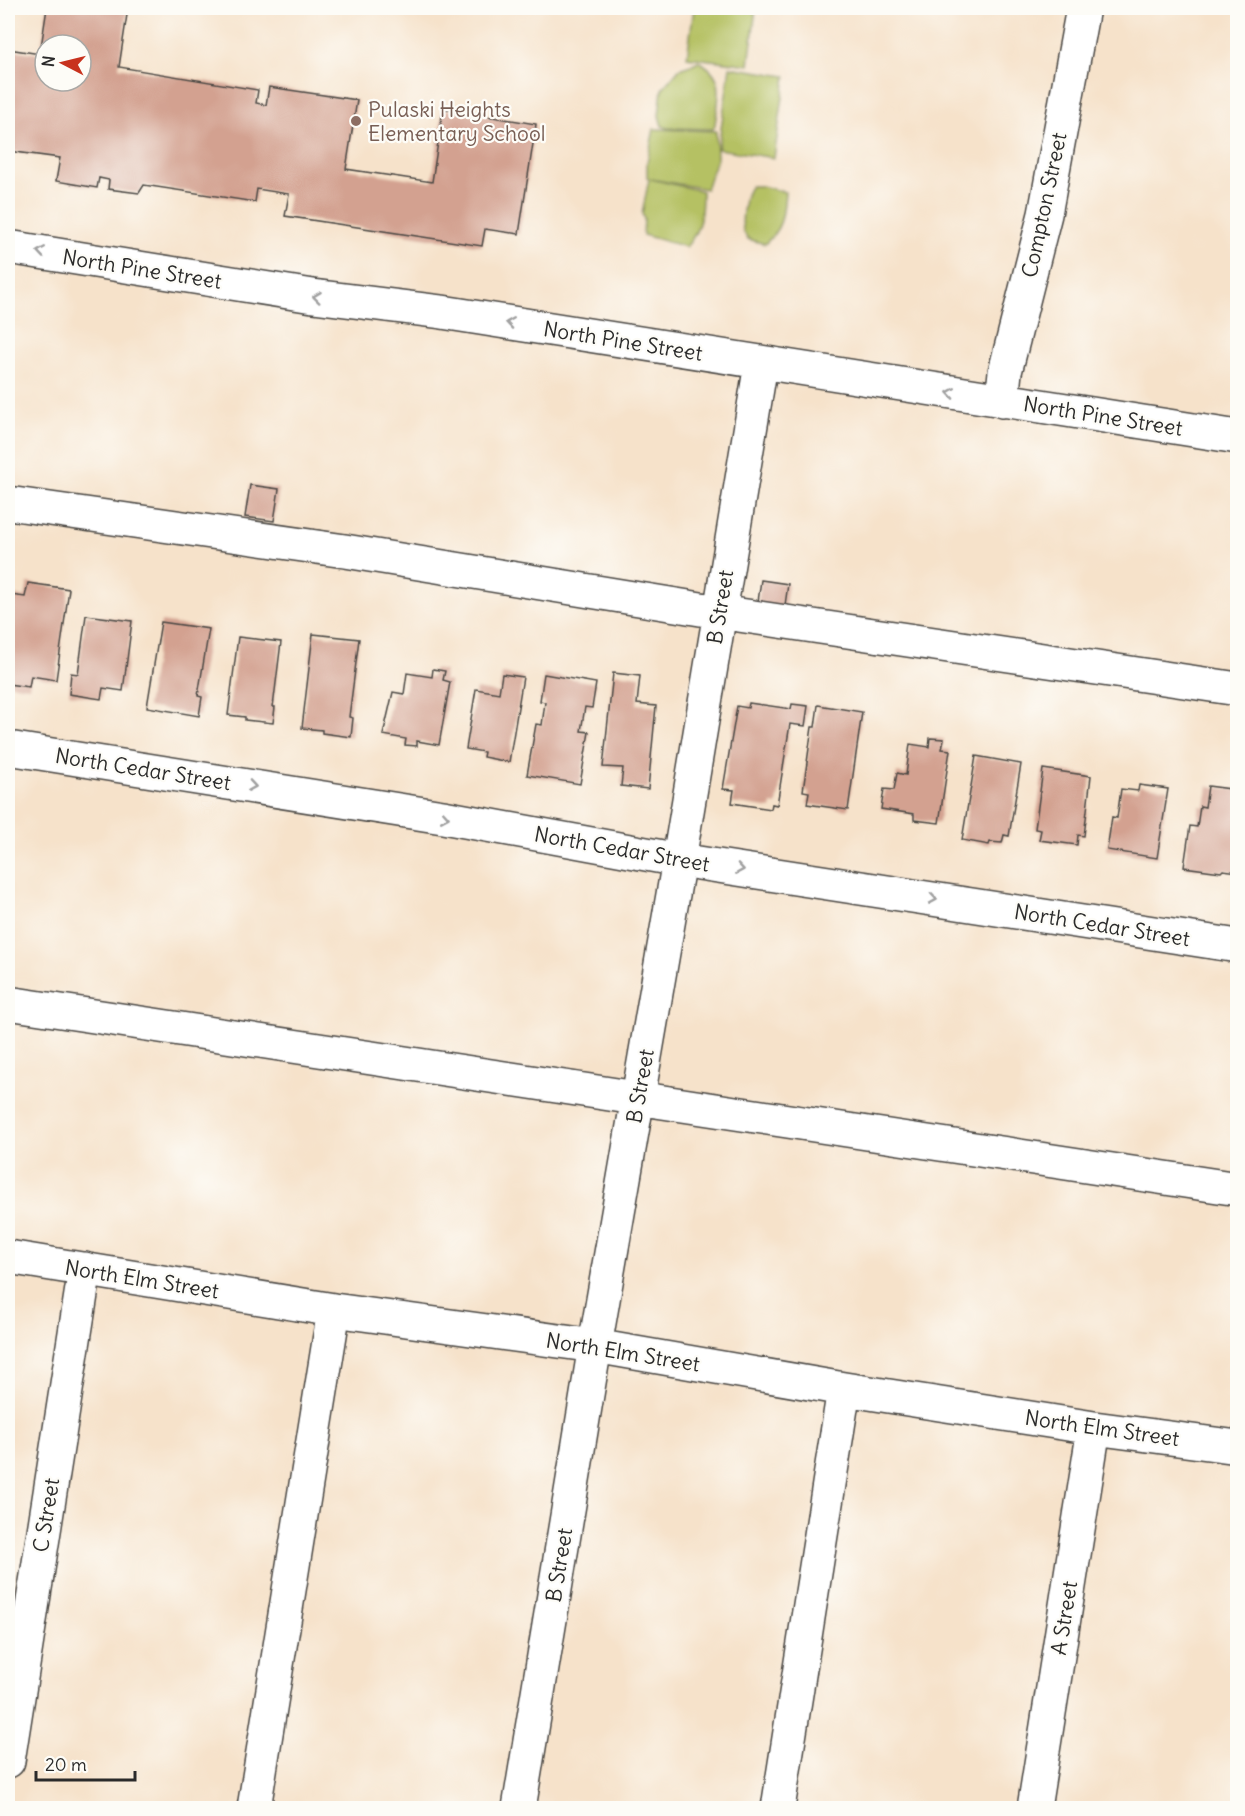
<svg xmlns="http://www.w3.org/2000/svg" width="1245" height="1816" font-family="Delius,sans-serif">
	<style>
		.green { fill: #b5c163; stroke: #707647; stroke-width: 1.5 }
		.building { fill: #d3a190; fill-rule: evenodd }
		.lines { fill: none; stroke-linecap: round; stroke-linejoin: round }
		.minor-casing { stroke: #494643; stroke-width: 36 }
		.minor { stroke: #fff; stroke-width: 33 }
		.oneway { stroke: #a0a0a0 }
		.education-dot { fill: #8d6e63; stroke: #fdfcf7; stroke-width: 2 }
		.labels { text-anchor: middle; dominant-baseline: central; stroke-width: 4.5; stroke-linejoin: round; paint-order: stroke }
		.education-label { font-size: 21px; fill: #785e54; stroke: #fdfcf7; text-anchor: start }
		.street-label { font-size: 21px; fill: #2b2b2b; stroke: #fdfcf7 }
	</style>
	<rect width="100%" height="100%" fill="#fdfcf7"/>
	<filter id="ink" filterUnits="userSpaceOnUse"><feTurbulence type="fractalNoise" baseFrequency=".0167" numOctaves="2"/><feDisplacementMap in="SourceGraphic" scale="12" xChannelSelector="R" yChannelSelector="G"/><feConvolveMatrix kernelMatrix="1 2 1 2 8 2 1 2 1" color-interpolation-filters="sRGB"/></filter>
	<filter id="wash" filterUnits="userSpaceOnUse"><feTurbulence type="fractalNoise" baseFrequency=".008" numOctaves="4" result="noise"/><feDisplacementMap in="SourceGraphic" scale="24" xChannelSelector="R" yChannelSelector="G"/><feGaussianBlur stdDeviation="1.35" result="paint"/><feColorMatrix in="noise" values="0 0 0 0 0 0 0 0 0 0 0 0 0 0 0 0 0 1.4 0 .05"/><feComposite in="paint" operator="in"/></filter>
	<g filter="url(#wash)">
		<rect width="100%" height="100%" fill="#f6e2ca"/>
		<!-- green -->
		<path class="green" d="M694,8h62l-7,57 -62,-8z
			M698,61c30,15 20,37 17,64l-2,4 -45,-1 -6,-2 -3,-10 3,-27 17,-20 12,-4z
			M730,67l56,9 -12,82 -56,-9z
			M654,129l62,2 1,27 -11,31 -55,-10 51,12c0,22 -1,39 -16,56l-43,-12 1,-16 -2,-5 7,-35 -2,-1v-16z
			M751,186h11l23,6c-2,24 -2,35 -20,52l-17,-5c-2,-3 -4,-6 -5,-9 -2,-10 1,-37 8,-44z"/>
		<g id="blocks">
			<!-- building -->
			<path class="building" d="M47,8h81l-9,59 139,23 -2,13 10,2 3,-18 88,13 -11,69 86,13 11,-73 93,15 -17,110 -34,-5 -3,17 -197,-30 4,-22 -32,-5 -2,13 -111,-17 -5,8 -31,-4 1,-9 -10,-2 -2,10 -41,-7 4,-23 -52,-7v-102l32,5zM45,45h36v36h-36z
				M250,485l29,4 -5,32 -29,-4z
				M761,580l27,4 -4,28 -27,-3z
				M28,583l41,6 -13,91 -25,-4 -2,11 -21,-3v-36l4,-30 -4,-1 3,-22 14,2z
				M86,615l46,6 -9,70 -20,-3 -2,11 -32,-5 2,-21 7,1z
				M161,622l48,7 -11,67 4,1 -3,19 -52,-9z
				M313,634l46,5 -10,78 4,1 -2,19 -29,-4v-3l-20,-2z
				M238,637l43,5 -8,65h2l-2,16 -28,-3v-3l-17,-2z
				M433,669l12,2 -2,9 7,2 -11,63 -22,-4v5l-12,-1 1,-6 -23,-4 10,-43 11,2 3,-21 25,4z
				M613,673l27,3 -3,28 19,2 -8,83 -27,-3 2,-18 -20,-1z
				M502,674l21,3 -14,85 -26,-5 1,-5 -18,-3 10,-60 23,4z
				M544,674l52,9 -4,25 -7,-1 -4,24 8,1 -9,52 -53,-9 9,-51 6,1 3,-23 -5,-1z
				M749,703l42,6 1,-5 16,2 -3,20 -15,-2 -13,81 -5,-1 -1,5 -39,-6 2,-13 -11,-1 14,-83 11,2z
				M818,705l44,7 -14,98 -41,-6 2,-12 -6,-1 9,-64h3z
				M930,738l14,1 -2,10 8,1 -11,73 -25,-3v-6l-33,-5 3,-20 10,1 3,-17 9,2 4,-31 19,3z
				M976,756l45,8 -12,72 -5,-1 -2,8 -12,-1 -1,3 -27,-5z
				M1043,769l48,7 -7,60 -6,-1 -1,10 -38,-5 2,-10 -6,-1z
				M1139,785l29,4 -11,69 -50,-8 5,-33 5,1 4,-29 17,2z
				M1208,786l30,4v82l-15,-2 -2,2 -37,-5 6,-41 7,1 3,-21 5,1z"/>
		</g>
	</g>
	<g filter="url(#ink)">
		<use href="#blocks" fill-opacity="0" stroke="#494643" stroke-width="1.5"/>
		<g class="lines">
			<defs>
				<path id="minor" d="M8,247l305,49 129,16 796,125
					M1002,401l3,-29 40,-158 38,-206
					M8,503l337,48 374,61 519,77
					M8,748l435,69 236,43 559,86
					M8,1003l1230,186
					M8,1257l326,53 261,36 249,43 250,39 144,19
					M8,1761l77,-492
					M254,1808l80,-498
					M519,1808l76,-462 84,-486 82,-496
					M778,1808l66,-419
					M1034,1808l60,-380"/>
			</defs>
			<!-- minor casing -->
			<use href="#minor" class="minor-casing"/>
			<!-- minor -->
			<use href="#minor" class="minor"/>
		</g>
		<!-- one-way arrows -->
		<defs><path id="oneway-chevron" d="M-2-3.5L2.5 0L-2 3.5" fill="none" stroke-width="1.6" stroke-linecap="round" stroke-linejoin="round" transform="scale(1.5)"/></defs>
		<g class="oneway">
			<use href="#oneway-chevron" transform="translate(41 252) rotate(-171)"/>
			<use href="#oneway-chevron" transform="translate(317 297) rotate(-173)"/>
			<use href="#oneway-chevron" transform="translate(510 323) rotate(-171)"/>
			<use href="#oneway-chevron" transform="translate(951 393) rotate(-171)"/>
			<use href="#oneway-chevron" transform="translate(252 786) rotate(9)"/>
			<use href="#oneway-chevron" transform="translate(445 817) rotate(10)"/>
			<use href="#oneway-chevron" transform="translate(740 869) rotate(9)"/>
			<use href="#oneway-chevron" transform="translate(933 899) rotate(9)"/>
		</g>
	</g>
	<!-- markers -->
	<circle class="education-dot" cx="356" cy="121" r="6"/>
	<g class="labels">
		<!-- education labels -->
		<g class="education-label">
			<text x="368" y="109">Pulaski Heights<tspan x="368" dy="24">Elementary School</tspan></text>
		</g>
		<!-- street labels -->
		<g class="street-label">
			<text transform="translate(1044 205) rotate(-78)">Compton Street</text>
			<text transform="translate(142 269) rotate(9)">North Pine Street</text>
			<text transform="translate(623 341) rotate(9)">North Pine Street</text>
			<text transform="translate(1103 416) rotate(9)">North Pine Street</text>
			<text transform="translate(720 607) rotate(-81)">B Street</text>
			<text transform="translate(143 769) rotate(9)">North Cedar Street</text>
			<text transform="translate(622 849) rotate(10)">North Cedar Street</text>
			<text transform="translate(1102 925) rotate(9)">North Cedar Street</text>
			<text transform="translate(640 1086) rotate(-80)">B Street</text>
			<text transform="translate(142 1279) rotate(9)">North Elm Street</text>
			<text transform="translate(623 1352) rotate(9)">North Elm Street</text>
			<text transform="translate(1102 1428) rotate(8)">North Elm Street</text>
			<text transform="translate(46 1515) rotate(-81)">C Street</text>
			<text transform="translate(559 1565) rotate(-81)">B Street</text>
			<text transform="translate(1064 1618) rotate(-81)">A Street</text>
		</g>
	</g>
	<!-- margin -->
	<rect width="1245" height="1816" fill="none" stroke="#fdfcf7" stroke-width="30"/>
	<!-- north arrow -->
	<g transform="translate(63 63) rotate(277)"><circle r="28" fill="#fdfcf7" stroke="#a9a8a5" stroke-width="1.5"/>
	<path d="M0-4.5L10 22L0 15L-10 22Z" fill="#c8321e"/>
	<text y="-9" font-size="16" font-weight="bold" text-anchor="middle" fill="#2b2b2b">N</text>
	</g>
	<!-- scale -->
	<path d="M36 1771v9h99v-9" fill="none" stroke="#2b2b2b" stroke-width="3"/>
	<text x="45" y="1771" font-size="18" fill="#2b2b2b" stroke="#fdfcf7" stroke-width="4.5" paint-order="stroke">20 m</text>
</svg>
